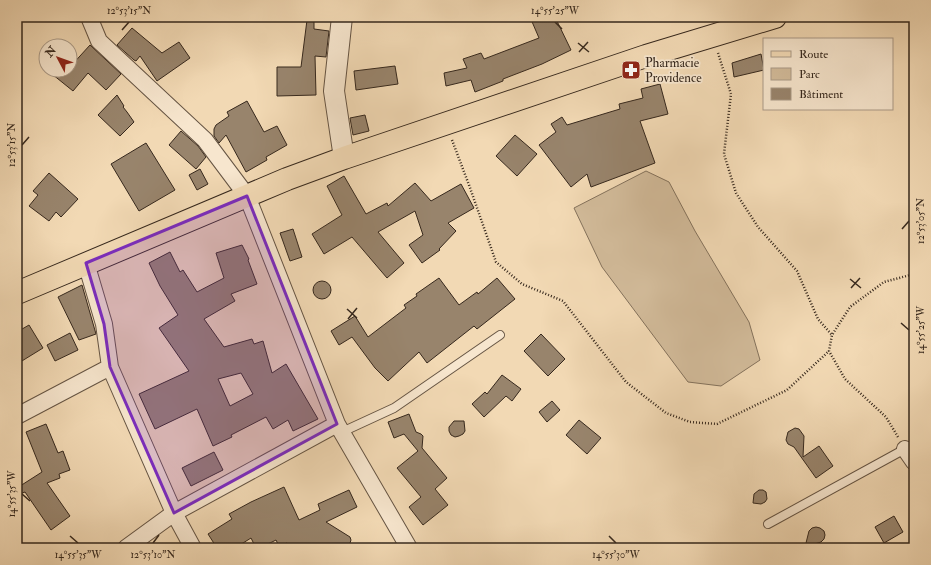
<svg xmlns="http://www.w3.org/2000/svg" width="931" height="565" font-family="'IM FELL Double Pica',serif">
	<style>
		.green { fill: #d2bb9a; stroke: #84725c }
		.building { fill: #98846c; stroke: #36281d; fill-rule: evenodd }
		.lines { fill: none; stroke-linecap: round; stroke-linejoin: round }
		.service-casing { stroke: #655443; stroke-width: 10 }
		.minor-casing { stroke: #655443; stroke-width: 18 }
		.tertiary-casing { stroke: #655443; stroke-width: 22 }
		.primary-casing { stroke: #36281d; stroke-width: 24 }
		.path { stroke: #36281d; stroke-width: 2.5; stroke-dasharray: 1 2; stroke-linecap: butt }
		.service { stroke: #f7e6ce; stroke-width: 8 }
		.minor { stroke: #f7e6ce; stroke-width: 16 }
		.tertiary { stroke: #f7e6ce; stroke-width: 20 }
		.primary { stroke: #f2d9b4; stroke-width: 22 }
		.marked { fill: #7b2cbf; fill-opacity: 0.2; stroke: #7b2cbf; stroke-width: 3; stroke-linejoin: round }
		.ticks { fill: none; stroke: #36281d; stroke-width: 1.5 }
		.labels { text-anchor: middle; dominant-baseline: central; stroke-width: 3.5; stroke-linejoin: round; paint-order: stroke }
		.poi-label { font-size: 13px; fill: #36281d; stroke: #f7e6ce; text-anchor: start }
		.neatline { fill: none; stroke: #36281d; stroke-width: 1.5 }
		.ticks-label { font-size: 10px; text-anchor: middle; fill: #36281d }
	</style>
	<rect width="100%" height="100%" fill="#f2d9b4"/>
	<filter id="stains"><feTurbulence type="fractalNoise" baseFrequency=".005" numOctaves="4"/><feColorMatrix values="0 0 0 0 .2 0 0 0 0 .09 0 0 0 0 .02 0 0 0 .5 -.17"/></filter>
	<radialGradient id="worn" r=".72"><stop offset=".6" stop-color="#630" stop-opacity="0"/><stop offset="1" stop-color="#630" stop-opacity=".3"/></radialGradient>
	<!-- green -->
	<path class="green" d="M646,171l23,11 26,49 54,91 11,38 -39,26 -33,-4 -86,-115 -28,-59z"/>
	<!-- building -->
	<path class="building" d="M530,17h25l16,33 -29,14 -39,15v2l-28,11 -4,-12 -25,6 -2,-13 23,-5 -4,-9 18,-6 3,6 55,-21z
		M307,20l7,1v8l15,2 -3,26 -11,-1 1,39 -39,1v-29h24z
		M132,28l30,25 17,-11 11,16 -33,23 -17,-25 -4,5 -2,-1 -17,-15z
		M90,45l31,29 -15,16 -18,-17 -15,18 -26,-21h23v-3z
		M761,54l3,16 -30,7 -2,-14z
		M395,66l3,18 -42,6 -2,-19z
		M660,84l8,30 -28,7 15,42 -64,24 -4,-13 -16,13 -32,-42 17,-13 -5,-8 11,-7 5,8 53,-16 -1,-5 24,-6 -2,-9z
		M117,95l7,11 -1,1 4,5 7,10 -14,14 -22,-21z
		M247,101l17,31 13,-6 10,19 -21,12 1,3 -21,12 -20,-37 -7,8 -5,-7v-7l2,-4 13,-9 -2,-4z
		M365,115l4,16 -16,4 -3,-17z
		M181,131l17,15 8,11 -10,12 -27,-24z
		M515,135l22,19 -20,22 -21,-20z
		M146,143l29,47 -36,21 -28,-47z
		M200,169l8,15 -11,6 -8,-15z
		M49,173l29,26 -17,18 -5,-5 -7,9 -20,-15 9,-11 -5,-4z
		M344,176l22,38 21,-11 1,3 27,-23 16,18 30,-17 13,24 -26,15 8,8 -17,18 1,1 -18,13 -13,-18 14,-10 -8,-24 -37,21 26,31 -17,15 -35,-41 -28,17 -12,-20 30,-19 -15,-29z
		M293,229l9,28 -12,4 -10,-28z
		M242,245l7,14 -1,1 9,24 -26,10 4,7 -31,18 20,28 28,-8 2,5 9,-3 9,32 14,-9 32,55 -25,12 -5,-11 -15,9 -7,-12 -35,18 1,2 -19,9 -16,-37 -42,20 -16,-35 50,-23 -30,-43 19,-13 -18,-29 -11,-23 21,-11 10,20 3,-2 14,22 27,-14 -8,-25zM241,373l12,21 -23,12 -12,-27z
		M439,278l20,27 18,-13 1,2 19,-16 18,21 -38,30 -3,-3 -47,37 -8,-11 -31,29 -13,-13 -23,-31 -13,8 -8,-14 24,-15 13,21 38,-29 -2,-3 13,-9 -1,-2z
		M313 290a9 9 0 1 1 18 0a9 9 0 1 1-18 0Z
		M82,285l14,49 -17,6 -21,-43z
		M29,325l14,23 -26,16v-32z
		M70,333l8,17 -23,11 -8,-16z
		M541,334l24,25 -17,17 -24,-25z
		M502,375l19,14 -9,12 -6,-5 -22,21 -12,-13 13,-12 2,2z
		M552,401l8,9 -13,12 -8,-10z
		M409,414l7,18 5,2 2,2 -1,12 25,30 -12,11 13,16 -25,20 -14,-18 12,-10 -24,-29 21,-17 -14,-17 -10,4 -6,-16z
		M579,420l22,18 -14,16 -21,-19z
		M454,421h10l1,10 -2,3 -4,2 -4,1 -4,-2 -2,-4v-4z
		M46,424l12,29 5,-2 7,19 -11,4 1,4 -13,5 23,33 -19,14 -26,-38 -8,3v-7l25,-16 -16,-40z
		M795,428l4,1 5,7 -1,21 16,-11 14,20 -17,12 -22,-31 -6,-3 -2,-4 2,-8z
		M214,452l9,18 -32,16 -9,-18z
		M284,487l15,33 21,-10 -2,-6 31,-14 8,17 -31,15 24,15 1,3 -2,6 -4,2h-55l-3,-5 -8,3 -3,-6 -16,8h-4l-5,-10 -16,10h-18l-9,-14 24,-15 -3,-5 22,-12z
		M759,490h4l3,2 1,7 -2,3 -4,2 -8,-1 1,-9z
		M894,516l9,16 -19,11 -9,-16z
		M816,527l4,1 4,3 1,4 -1,4 -3,3 -16,5 4,-16 3,-3z"/>
	<g class="lines">
		<defs>
			<path id="service" d="M342,432l52,-24 106,-73
				M768,524l137,-75"/>
			<path id="minor" d="M89,17l10,24 106,99 42,56 90,228 72,124
				M86,263l18,61 6,43 64,146 19,35
				M17,416l93,-49
				M905,449l9,13
				M126,548l48,-35 163,-89"/>
			<path id="tertiary" d="M342,17l-8,74 10,67"/>
			<path id="primary" d="M17,293l270,-114 57,-21 302,-102 129,-39"/>
		</defs>
		<!-- service casing -->
		<use href="#service" class="service-casing"/>
		<!-- minor casing -->
		<use href="#minor" class="minor-casing"/>
		<!-- tertiary casing -->
		<use href="#tertiary" class="tertiary-casing"/>
		<!-- primary casing -->
		<use href="#primary" class="primary-casing"/>
		<!-- path -->
		<path class="path" d="M718,53l13,41 -7,60 12,39 22,34 39,44 21,48 14,16
			M452,140l17,45 27,77 26,22 41,17 63,81 40,31 24,9 27,2 70,-34 42,-39
			M898,437l-12,-20 -41,-38 -16,-28 3,-16 18,-28 34,-25 30,-8"/>
		<!-- service -->
		<use href="#service" class="service"/>
		<!-- minor -->
		<use href="#minor" class="minor"/>
		<!-- tertiary -->
		<use href="#tertiary" class="tertiary"/>
		<!-- primary -->
		<use href="#primary" class="primary"/>
	</g>
	<!-- marked area -->
	<path class="marked" d="M247,196l90,228 -163,89 -64,-146 -6,-43 -18,-61z"/>
	<!-- ticks -->
	<path class="ticks" d="M555,22l7,7M122,30l7,-8M578,43l11,9M579,52l9,-10M22,145l7,-8M902,229l7,-8M850,279l11,9M851,288l9,-10M347,309l10,9M348,319l9,-11M901,323l8,7M22,494l8,7M70,536l8,7M609,536l7,7M153,543l6,-8"/>
	<!-- icons -->
	<defs>
		<symbol id="pharmacy-square" viewBox="-11 -11 22 22"><rect x="-9" y="-9" width="18" height="18" rx="4" fill="#8f2418" stroke="#f7e6ce"/><path d="M-2-6h4v4h4v4h-4v4h-4v-4h-4v-4h4Z" fill="#fff"/></symbol>
	</defs>
	<g fill-rule="evenodd">
		<use href="#pharmacy-square" x="620" y="59" width="22" height="22"/>
	</g>
	<g class="labels">
		<!-- poi labels -->
		<g class="poi-label">
			<text x="645" y="63">Pharmacie<tspan x="645" dy="15">Providence</tspan></text>
		</g>
	</g>
	<!-- margin -->
	<rect width="931" height="565" fill="none" stroke="#f2d9b4" stroke-width="44"/>
	<!-- legend -->
	<rect x="763" y="38" width="130" height="72" fill="#f7e6ce" stroke="#aa9a87"/>
	<rect x="771" y="51" width="20" height="6" fill="#f2d9b4" stroke="#aa9a87"/>
	<text x="799" y="58" font-size="12" fill="#36281d">Route</text>
	<rect x="771" y="68" width="20" height="12" fill="#d2bb9a" stroke="#aa9a87"/>
	<text x="799" y="78" font-size="12" fill="#36281d">Parc</text>
	<rect x="771" y="88" width="20" height="12" fill="#98846c" stroke="#aa9a87"/>
	<text x="799" y="98" font-size="12" fill="#36281d">Bâtiment</text>
	<!-- north arrow -->
	<g transform="translate(58 58) rotate(311)"><circle r="19" fill="#f7e6ce" stroke="#aa9a87"/>
	<path d="M0-3L7 15L0 10L-7 15Z" fill="#8f2418"/>
	<text y="-6" font-size="11" font-weight="bold" text-anchor="middle" fill="#36281d">N</text>
	</g>
	<rect x="22" y="22" width="887" height="521" class="neatline"/>
	<g class="ticks-label">
		<text x="129" y="14">12°53'15"N</text>
		<text x="555" y="14">14°55'25"W</text>
		<text transform="translate(11 145) rotate(-90)" y="4">12°53'15"N</text>
		<text transform="translate(920 221) rotate(-90)" y="4">12°53'05"N</text>
		<text transform="translate(920 330) rotate(-90)" y="4">14°55'25"W</text>
		<text transform="translate(11 494) rotate(-90)" y="4">14°55'35"W</text>
		<text x="78" y="558">14°55'35"W</text>
		<text x="153" y="558">12°53'10"N</text>
		<text x="616" y="558">14°55'30"W</text>
	</g>
	<rect width="100%" height="100%" filter="url(#stains)"/>
	<rect width="100%" height="100%" fill="url(#worn)"/>
</svg>
